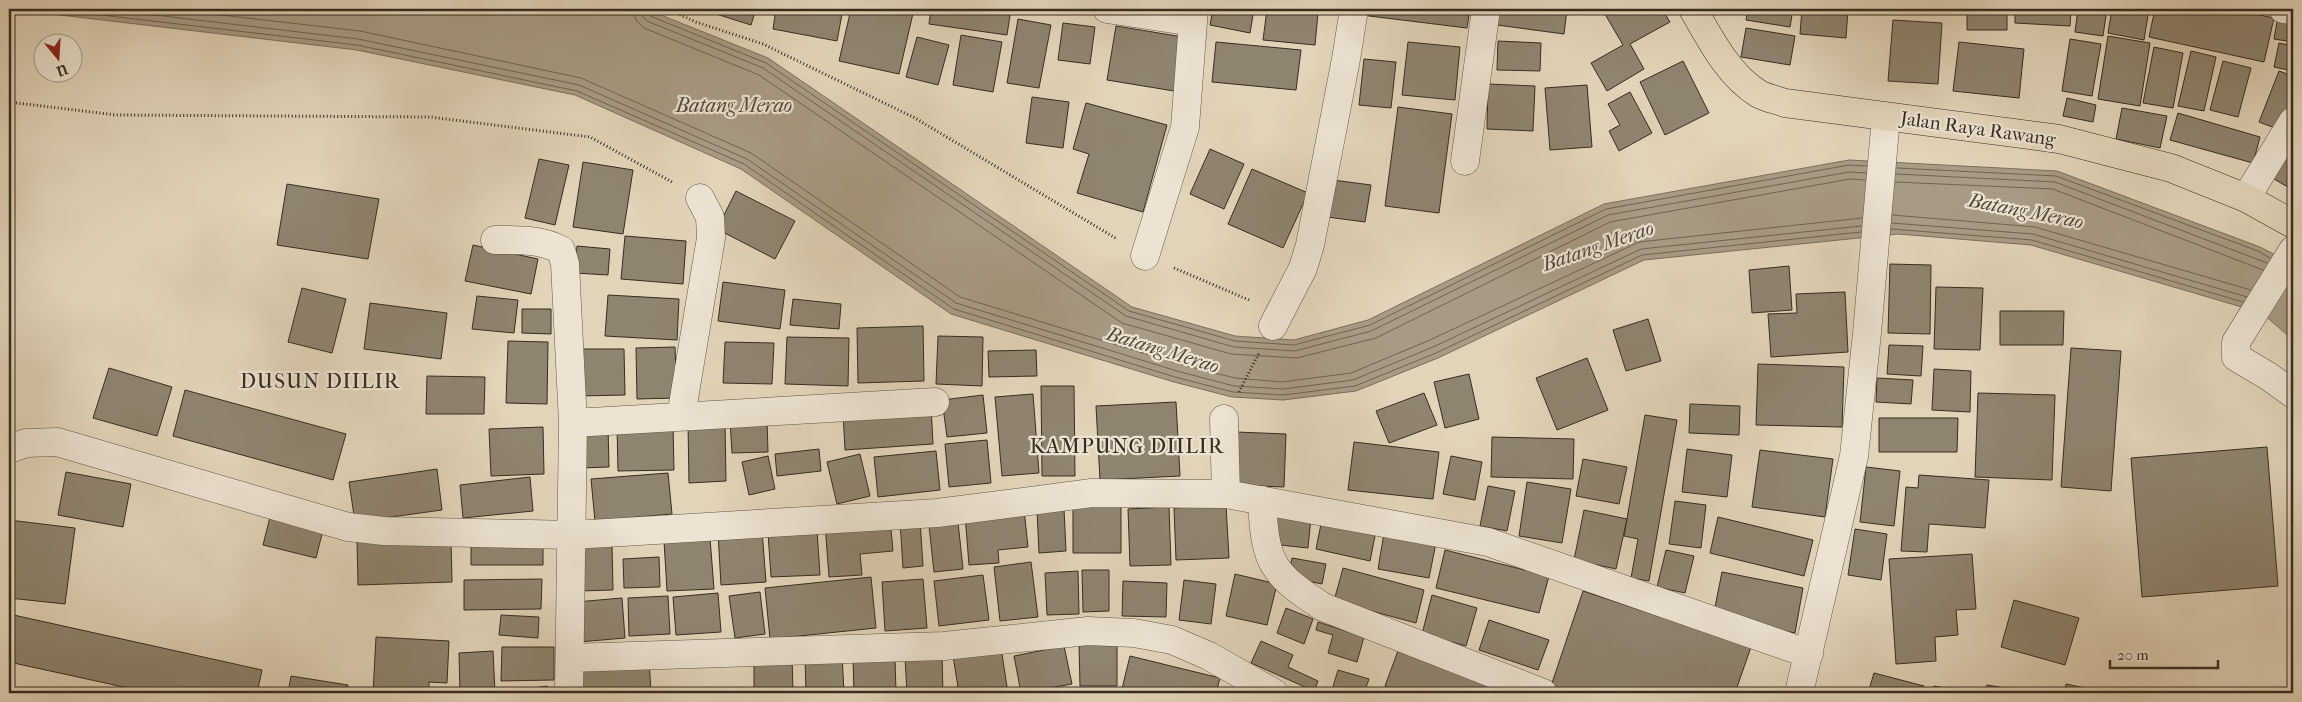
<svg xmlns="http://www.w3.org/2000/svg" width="2302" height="702" font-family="'IM FELL French Canon',serif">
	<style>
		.water { fill: #a89b85; stroke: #7a6f5d }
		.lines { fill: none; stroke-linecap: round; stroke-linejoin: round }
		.shore { stroke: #6f6453; stroke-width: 1 }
		.building { fill: #8f8470; stroke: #362d21 }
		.minor-casing { stroke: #615747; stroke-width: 29 }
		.major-casing { stroke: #362d21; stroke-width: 29 }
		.path { stroke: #362d21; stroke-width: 3; stroke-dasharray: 1 2.5; stroke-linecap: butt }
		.minor { stroke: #ece3d2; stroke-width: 28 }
		.major { stroke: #e2d4b9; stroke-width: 28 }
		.labels { text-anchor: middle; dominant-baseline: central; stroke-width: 4.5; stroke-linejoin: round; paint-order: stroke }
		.street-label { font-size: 19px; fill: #362d21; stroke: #ece3d2 }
		.water-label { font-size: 20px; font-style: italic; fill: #52483a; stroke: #ece3d2 }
		.quarter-label { font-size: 21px; letter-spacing: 1px; fill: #362d21; stroke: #ece3d2 }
	</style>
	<rect width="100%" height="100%" fill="#e2d4b9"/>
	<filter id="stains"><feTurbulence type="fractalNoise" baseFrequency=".004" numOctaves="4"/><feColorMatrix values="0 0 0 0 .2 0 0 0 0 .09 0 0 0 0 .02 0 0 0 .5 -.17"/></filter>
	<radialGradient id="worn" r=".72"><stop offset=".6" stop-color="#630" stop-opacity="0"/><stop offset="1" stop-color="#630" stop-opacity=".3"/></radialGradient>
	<!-- water -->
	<path class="water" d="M9,9h637l122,49 364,249 103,29 59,4 74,-20 236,-116 245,-44 208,11 203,76 33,17v76l-31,-27 -231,-68 -133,-11 -254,26 -206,98 -82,33 -73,9 -51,-3 -58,-15 -223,-68 -210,-145 -166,-74 -218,-45z"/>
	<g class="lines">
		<!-- shore -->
		<path class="shore" d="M50,9l307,36 220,46 167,73 210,145 221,68 58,15 50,3 72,-9 81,-33 206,-98 219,-23
			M104,9l254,30 221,46 168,74 209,144 221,68 57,15 49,3 70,-9 80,-33 208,-98 220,-23
			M168,9l192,22 221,47 170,75 209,144 219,67 56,14 47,4 69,-9 79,-33 209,-98 223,-24
			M633,9l3,11 8,8 115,47 363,248 109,31 66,4 79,-20 234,-116 240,-43 15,1
			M640,9l2,7 5,5 116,47 363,248 108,31 61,4 76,-20 237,-116 241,-43 17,1
			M647,9l3,7 116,47 363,248 106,30 59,4 76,-20 236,-116 243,-44 18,1
			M1897,168l159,8 202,75 12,7
			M1896,174l159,8 212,81
			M1895,182l158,7 210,81
			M1892,215l143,12 216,63
			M1892,223l141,11 214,63
			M1891,229l141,11 211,62"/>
	</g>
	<!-- building -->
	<path class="building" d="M714,9h42l-5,16 -38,-12z
		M776,9h67l-6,32 -64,-12z
		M851,9h63l-15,65 -60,-13z
		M931,9h80l-4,26 -78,-11z
		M1213,9h41l-4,24 -40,-8z
		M1267,9l51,4 -3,32 -52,-5z
		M1362,9h108l-3,19 -106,-13z
		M1499,9h68l-3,25 -67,-9z
		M1602,9h60l8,13 -40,22 14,25 -37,22 -16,-28 32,-18z
		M1748,9h45l-3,18 -44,-7z
		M1802,9h46l-2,29 -46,-4z
		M1967,9h40v21h-40z
		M2015,9h56l-1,17 -55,-3z
		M2078,9h29l-4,27 -28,-4z
		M2112,9h37l-5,31 -36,-7z
		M2155,9h76l43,9 -10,44 -115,-25z
		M2278,16l15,3v23l-19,-3z
		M1018,19l33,6 -12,63 -32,-5z
		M1893,20l49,3 -4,61 -50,-3z
		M1063,23l32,4 -5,37 -32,-4z
		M1116,26l67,11 -9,54 -67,-11z
		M1746,28l49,8 -5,29 -49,-8z
		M961,35l41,7 -9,50 -40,-7z
		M2108,36l42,7 -10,63 -42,-7z
		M917,37l32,8 -11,40 -32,-8z
		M2070,39l31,5 -9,52 -30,-5z
		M1498,41l43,2 -1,28 -43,-1z
		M1216,42l85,8 -5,40 -84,-8z
		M1408,42l52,5 -5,53 -53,-5z
		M1959,42l65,7 -5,49 -66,-7z
		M2279,43l14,3v25l-19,-4z
		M2154,47l29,6 -10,55 -30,-5z
		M2191,51l25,6 -12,54 -26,-5z
		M1364,59l32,3 -5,46 -32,-3z
		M1683,61l26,52 -44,22 -25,-53z
		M2223,61l28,7 -13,49 -28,-7z
		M2279,71l14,5v28l-10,27 -24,-9z
		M1488,84l47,2 -2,45 -46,-2z
		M1587,85l5,62 -42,3 -5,-62z
		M1630,92l22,41 -33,18 -10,-20 11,-6 -12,-21z
		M1032,97l37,5 -6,46 -37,-5z
		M2067,98l29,7 -3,17 -30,-6z
		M1086,103l81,22 -24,87 -66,-19 12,-39 -16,-5z
		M1398,107l54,7 -13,99 -54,-7z
		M2122,108l45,8 -7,32 -44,-9z
		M2178,113l82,24 -7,26 -83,-23z
		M2293,134v56l-24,-14z
		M1210,149l34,15 -20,45 -34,-15z
		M539,159l30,6 -14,60 -30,-7z
		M583,162l50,8 -10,64 -50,-7z
		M1252,169l56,24 -25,55 -55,-24z
		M1333,180l38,5 -6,37 -38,-5z
		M287,184l92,15 -11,60 -91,-14z
		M736,191l59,30 -20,38 -58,-30z
		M625,236l61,5 -3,43 -62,-5z
		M473,245l65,14 -7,35 -66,-13z
		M577,246l33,3 -2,26 -33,-2z
		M1890,264l41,1 -1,69 -42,-1z
		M1789,266l3,44 -40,3 -3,-43z
		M723,282l62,8 -5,39 -62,-8z
		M1936,287l47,1 -3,62 -46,-1z
		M302,288l44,11 -14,54 -44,-11z
		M1845,292l3,60 -77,5 -3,-43 29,-1 -1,-19z
		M608,295l71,4 -2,41 -72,-4z
		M477,296l41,4 -4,33 -42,-4z
		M793,299l48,5 -2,25 -49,-4z
		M370,303l77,10 -6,46 -77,-10z
		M522,309h29v25l-29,-1z
		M2000,311h64l-1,34h-63z
		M1648,319l13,42 -35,10 -13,-41z
		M923,326l1,55 -66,2 -1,-55z
		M938,336l45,1 -1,49 -46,-2z
		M787,337l62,1 -1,48 -63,-2z
		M508,341l40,1 -1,62 -41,-1z
		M725,342l49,1 -2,41 -49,-1z
		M1889,345l34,1 -2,30 -34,-2z
		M675,347l2,51 -40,1 -1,-51z
		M2071,348l50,3 -10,140 -50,-4z
		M580,349h44l1,46 -45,1z
		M1036,350l1,26 -48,1 -1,-26z
		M1587,358l21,52 -51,20 -21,-52z
		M1758,364l86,3 -2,60 -86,-2z
		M109,368l63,19 -15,49 -64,-18z
		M1934,369l37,2 -1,41 -38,-2z
		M1469,374l10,45 -34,9 -11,-46z
		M427,376l58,1 -1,37h-58z
		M1877,378l36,2 -2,24 -35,-2z
		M1041,386h33l1,90h-33z
		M185,390l161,44 -13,46 -160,-44z
		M1424,393l13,32 -48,18 -13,-32z
		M1978,393l77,2 -3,85 -77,-3z
		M1033,394l6,79 -37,3 -7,-79z
		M983,395l4,38 -40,4 -5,-37z
		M1176,402l4,74 -80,4 -4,-74z
		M1690,404l50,2 -1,29 -50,-2z
		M931,406l2,38 -88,6 -2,-38z
		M1645,415l32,5 -28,161 -18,-3 7,-39 -14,-3z
		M1879,418h79l-1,34h-78z
		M767,419l1,33 -36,1 -2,-33z
		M725,423l1,58 -37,2 -1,-59z
		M673,425l1,45 -56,1 -1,-44z
		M543,427l1,47 -53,2 -2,-47z
		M580,427h28l1,40 -29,1z
		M1236,432l50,2 -2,53 -51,-2z
		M1492,437l82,2 -1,40 -82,-2z
		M987,440l4,43 -42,4 -4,-43z
		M1354,442l85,10 -6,47 -85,-9z
		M2267,447l11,139 -136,11 -11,-139z
		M819,449l2,22 -44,5 -2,-22z
		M1687,449l45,6 -5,42 -45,-5z
		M1760,450l73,9 -8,58 -73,-10z
		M936,451l4,39 -62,7 -4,-40z
		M860,454l10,42 -33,8 -10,-42z
		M768,456l7,33 -26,6 -7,-33z
		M1451,456l31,6 -7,38 -32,-6z
		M1583,459l44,8 -8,37 -43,-8z
		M1866,467l34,4 -6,55 -34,-4z
		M437,469l5,41 -87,12 -6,-40z
		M66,472l65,12 -8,43 -65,-12z
		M668,473l4,41 -77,7 -4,-42z
		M1919,475l70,5 -4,48 -56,-4 -2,28 -26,-1 5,-64 12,1z
		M530,477l3,34 -70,7 -3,-33z
		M1527,482l44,7 -9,54 -43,-7z
		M1488,486l27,5 -8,40 -27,-5z
		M1675,501l31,4 -5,43 -32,-4z
		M1121,503v50h-48v-49z
		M1226,505l3,53 -53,2 -2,-52z
		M1169,507l2,58 -41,1 -2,-57z
		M1024,509l4,38 -30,3 1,13 -30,2 -4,-50z
		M1064,509l2,42 -27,2 -2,-42z
		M1584,510l43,9 -11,50 -42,-9z
		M1275,513l36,4 -3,31 -37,-4z
		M270,517l53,13 -7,28 -53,-13z
		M1718,517l95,23 -9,36 -94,-23z
		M890,519l3,32 -33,3 2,21 -33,2 -4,-53z
		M1322,519l54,12 -6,30 -54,-12z
		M9,520l66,8 -10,76 -56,-6z
		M920,520l3,46 -20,2 -3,-47z
		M958,522l5,47 -29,3 -5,-46z
		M1855,529l32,5 -6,46 -33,-5z
		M762,530l4,52 -45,3 -3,-52z
		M817,530l3,45 -49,2 -3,-44z
		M1384,533l52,10 -7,35 -51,-9z
		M710,538l4,51 -47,2 -3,-50z
		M451,540l1,42 -94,3 -1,-43z
		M543,541v24h-72v-23z
		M612,545l1,45 -35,1 -1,-45z
		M1445,550l104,26 -10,37 -103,-25z
		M1666,550l28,6 -9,37 -28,-6z
		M1972,554l4,55 -20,1 2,25 -23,2 1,24 -40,3 -7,-105z
		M659,557l1,30 -36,1 -1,-29z
		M1292,558l34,6 -4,20 -34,-7z
		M1031,562l7,55 -38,4 -6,-54z
		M1343,568l81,22 -8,33 -82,-22z
		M1082,570h27v41l-26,1z
		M1078,571l1,43 -32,1 -2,-42z
		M1722,572l81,16 -8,45 -82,-16z
		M1235,574l42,10 -10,41 -41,-9z
		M983,575l6,45 -50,6 -5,-45z
		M871,577l5,51 -106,11 -5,-51z
		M542,579l-1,30 -77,1v-30z
		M923,579l4,49 -42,3 -3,-49z
		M1184,580l32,4 -5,40 -32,-4z
		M1123,581l44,2 -1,34 -44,-1z
		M1583,591l168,56 -16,46h-162l-22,-7z
		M760,592l5,42 -30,4 -6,-42z
		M718,593l3,39 -45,3 -3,-38z
		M1432,595l45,13 -11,38 -44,-12z
		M668,596l2,38 -41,2 -1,-38z
		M622,598l3,40 -46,4 -3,-40z
		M2014,600l65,18 -14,47 -64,-18z
		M1286,608l27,11 -9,25 -27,-11z
		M9,614l253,56 -5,23h-106l-142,-31z
		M501,615l38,2 -1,21 -39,-3z
		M1489,620l60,20 -11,30 -59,-20z
		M1318,622l46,15 -7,25 -29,-9 5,-18 -17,-5z
		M376,637l73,4 -2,42 -18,-1v11h-56z
		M1261,641l32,14 -5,12 30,14 -4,10 -63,-28z
		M1117,643v43h-37l-1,-42z
		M1064,646l8,38 -51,9 -7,-37z
		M502,647h52v33l-53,1z
		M1001,648l7,45h-49l-6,-37z
		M1399,648l106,43 -1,2h-100l-19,-7z
		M493,651l2,42h-35l-1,-40z
		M842,655l2,38h-38l-1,-36z
		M942,655l1,38h-36l-2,-36z
		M792,656l1,37h-39v-36z
		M1130,656l90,22 -4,15h-95z
		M895,657l1,36h-42l-1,-34z
		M649,658l2,35h-70l-3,-31z
		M1338,670l31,9 -5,14h-33z
		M1874,673l50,13 -3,7h-53z
		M291,676l57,9 -1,8h-59z
		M2066,684l39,8 -1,1h-40z
		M1987,685l49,8h-50z
		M547,686l1,7h-32v-2z
		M1934,686l39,7h-40z"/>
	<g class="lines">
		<defs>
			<path id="minor" d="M1107,9l86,13
				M2283,9l10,1
				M1465,161l21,-152
				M2246,198l47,-77
				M495,240c23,0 45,-1 66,10l4,14 8,159 -4,270
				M2293,250l-57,92v15l32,19 25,18
				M1145,256l40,-129 9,-118
				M1273,326l30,-58 7,-23 36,-186 8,-50
				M681,416l30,-178 -1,-21 -10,-19
				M1224,419l2,75
				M573,423l362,-21
				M9,449l17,-6 31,-1 291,85 36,4 189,4 364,-22 155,-20 134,1 262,48 321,112
				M1262,500c3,63 9,73 61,107l220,86
				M570,658l374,-12 144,-15 46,2 38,7 37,16 65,37
				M1799,693l55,-237 13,-123 19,-216"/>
			<path id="major" d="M1693,9c17,30 36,67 66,85 7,4 18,6 26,9l274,36 112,29 75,30 47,26"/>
		</defs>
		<!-- minor casing -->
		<use href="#minor" class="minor-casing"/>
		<!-- major casing -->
		<use href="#major" class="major-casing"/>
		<!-- path -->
		<path class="path" d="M667,9l29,13 67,22 152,74 202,121
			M9,102l107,13 314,2 160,20 82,45
			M1174,268l75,32
			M1239,392l20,-39"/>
		<!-- minor -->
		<use href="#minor" class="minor"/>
		<!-- major -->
		<use href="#major" class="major"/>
	</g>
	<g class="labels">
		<!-- street labels -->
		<g class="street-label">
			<text transform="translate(1978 129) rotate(8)">Jalan Raya Rawang</text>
		</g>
		<!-- water labels -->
		<g class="water-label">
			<text x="734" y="105">Batang Merao</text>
			<text transform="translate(2026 211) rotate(11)">Batang Merao</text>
			<text transform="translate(1598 246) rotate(-19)">Batang Merao</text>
			<text transform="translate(1163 350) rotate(17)">Batang Merao</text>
		</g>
		<!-- quarter labels -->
		<g class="quarter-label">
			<text x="320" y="381">DUSUN DIILIR</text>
			<text x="1127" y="446">KAMPUNG DIILIR</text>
		</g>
	</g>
	<!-- margin -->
	<rect width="2302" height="702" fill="none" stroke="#e2d4b9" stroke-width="30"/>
	<rect x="10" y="10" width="2282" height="682" fill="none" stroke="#362d21" stroke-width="2.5"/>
	<rect x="15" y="15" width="2272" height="672" fill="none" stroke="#362d21"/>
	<!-- north arrow -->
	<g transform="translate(58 58) rotate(162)"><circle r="24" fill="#ece3d2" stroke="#a39a8b"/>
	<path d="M0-4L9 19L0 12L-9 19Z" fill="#8f2418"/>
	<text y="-8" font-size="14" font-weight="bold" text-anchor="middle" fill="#362d21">U</text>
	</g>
	<!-- scale -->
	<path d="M2110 660v8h108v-8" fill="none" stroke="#362d21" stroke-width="2.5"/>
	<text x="2117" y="660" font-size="15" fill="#362d21" stroke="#ece3d2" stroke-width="4" paint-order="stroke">20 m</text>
	<rect width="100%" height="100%" filter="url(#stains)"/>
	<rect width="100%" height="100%" fill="url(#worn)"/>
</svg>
